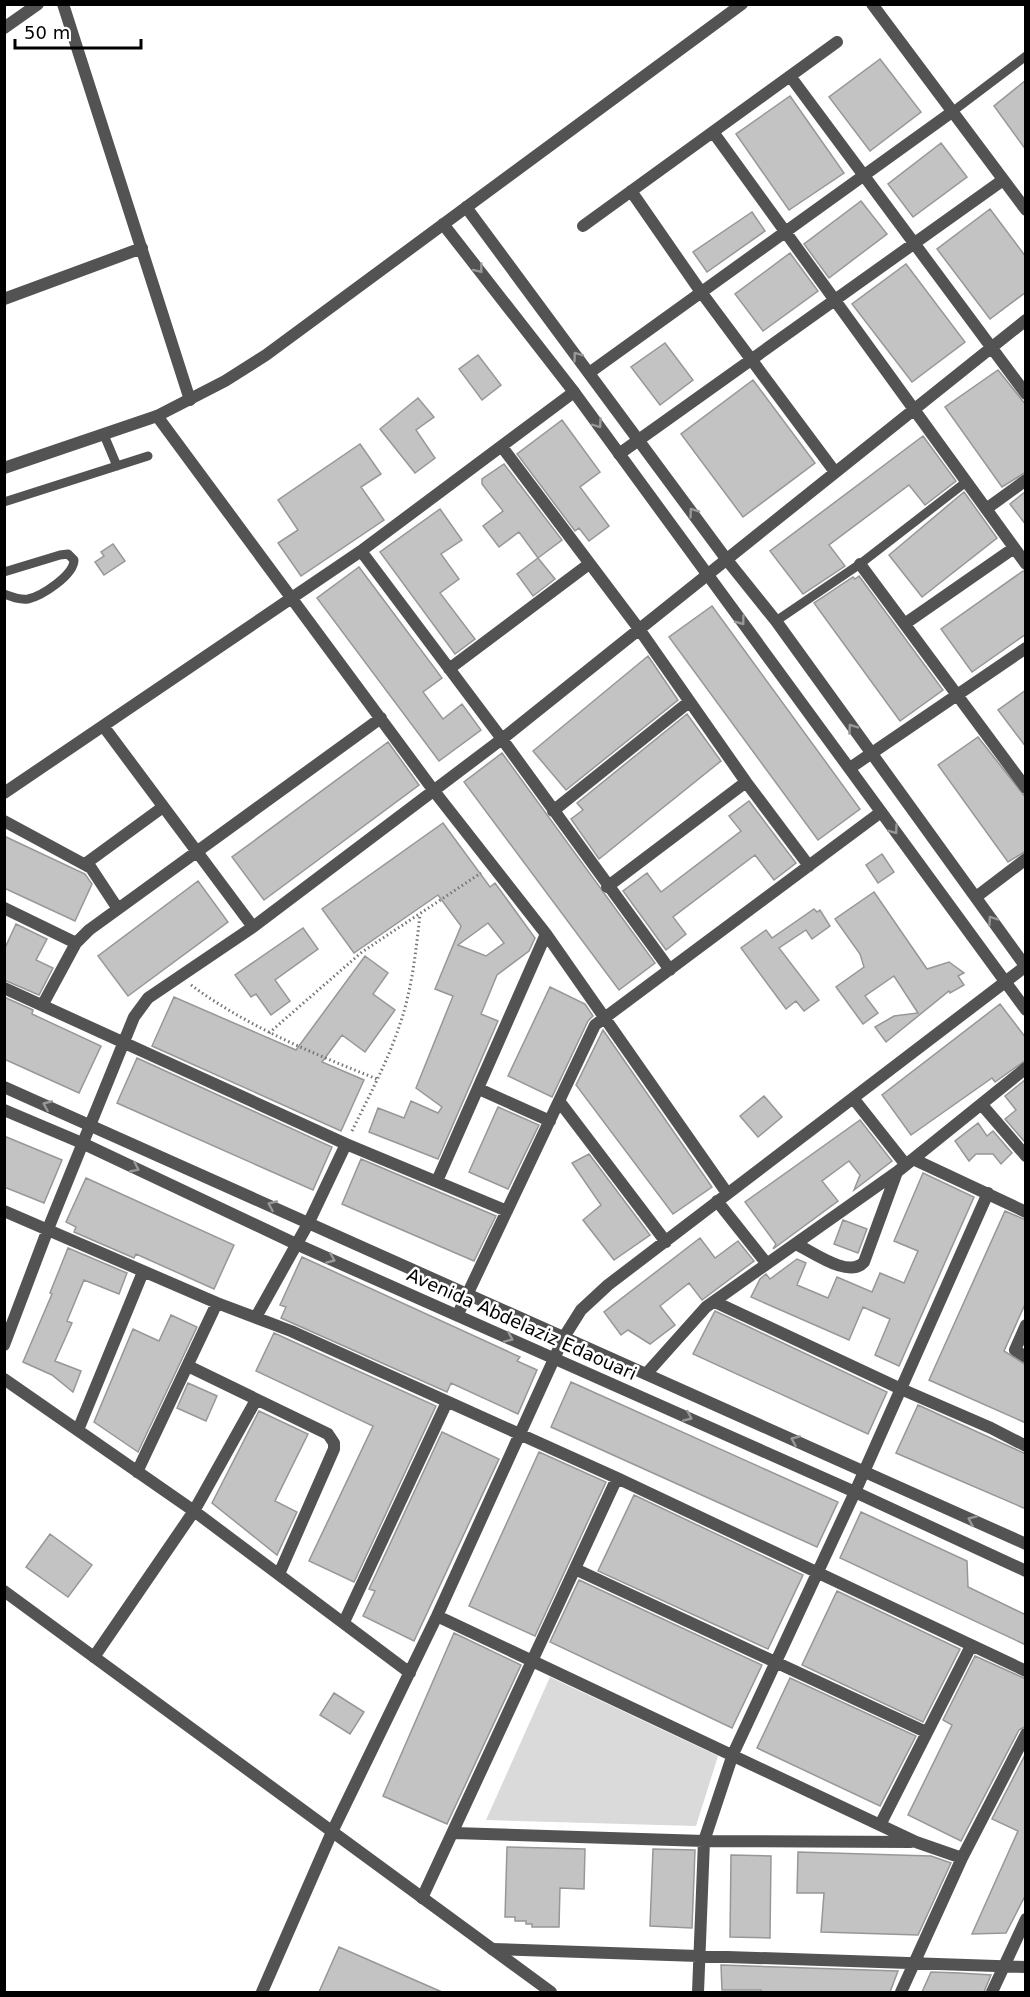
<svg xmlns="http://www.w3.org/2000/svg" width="1030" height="1997" font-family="'DejaVu Sans',sans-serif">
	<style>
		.green { fill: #dadada }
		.building { fill: #c3c3c3; stroke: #979797; stroke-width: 1.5; fill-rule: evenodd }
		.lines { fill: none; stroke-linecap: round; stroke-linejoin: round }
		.path { stroke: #757575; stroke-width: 3; stroke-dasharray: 1.5 3; stroke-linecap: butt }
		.service { stroke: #535353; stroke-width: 9 }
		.minor { stroke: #535353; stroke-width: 12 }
		.tertiary { stroke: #535353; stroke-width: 12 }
		.oneway { stroke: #989898 }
		.labels { text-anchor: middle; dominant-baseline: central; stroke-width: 5; stroke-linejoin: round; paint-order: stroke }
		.street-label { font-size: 18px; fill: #000; stroke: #fff }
	</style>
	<rect width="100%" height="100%" fill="#fff"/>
	<!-- green -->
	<path class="green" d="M550,1677l168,79 -22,70 -210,-6z"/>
	<!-- building -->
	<path class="building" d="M880,59l41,53 -51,39 -41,-54z
		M1026,80v70l-32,-44z
		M790,96l54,77 -55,37 -53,-76z
		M941,143l26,34 -54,40 -25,-33z
		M861,201l26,33 -58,44 -25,-34z
		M990,209l36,48v35l-36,27 -53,-70z
		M752,212l13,19 -58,41 -14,-20z
		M790,253l28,38 -55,40 -28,-37z
		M906,264l59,78 -53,40 -60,-78z
		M665,343l28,37 -33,25 -29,-38z
		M478,355l23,30 -19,15 -23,-31z
		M998,370l28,35v67l-24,15 -57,-80z
		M753,380l62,83 -72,54 -62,-83z
		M418,398l16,19 -18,13 19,28 -20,15 -35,-44z
		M562,420l38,52 -20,15 29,39 -20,15 -10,-13 -4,3 -58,-77z
		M923,436l33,45 -31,24 -16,-20 -80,60 16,21 -42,28 -33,-43z
		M360,444l21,30 -20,13 23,33 -83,56 -23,-33 20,-13 -20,-30z
		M504,464l58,76 -24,18 -19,-26 -20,15 -16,-21 20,-15 -21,-27v-5z
		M1026,491v34l-16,-21z
		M964,492l33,46 -75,59 -33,-42z
		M440,509l22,31 -21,14 18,25 -19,14 35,46 -20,15 -75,-102z
		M113,544l12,17 -21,14 -9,-13 9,-6 -3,-4z
		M538,558l17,21 -22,17 -16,-22z
		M359,567l83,111 -19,14 20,27 19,-15 19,26 -42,31 -122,-163z
		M1023,571l3,1v62l-54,38 -31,-43z
		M859,576l84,114 -43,31 -86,-118 39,-26 2,2z
		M712,606l148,203 -42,31 -149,-203z
		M648,656l30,44 -112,90 -33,-39z
		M1026,690v57l-28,-37z
		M687,714l34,47 -122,98 -28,-40 12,-9 -6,-7z
		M978,737l48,61v53l-18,11 -70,-97z
		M388,742l31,43 -155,115 -32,-43z
		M502,753l153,210 -36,27 -155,-208z
		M749,801l47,62 -22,17 -19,-25 -82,62 13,17 -20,16 -43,-59 24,-18 14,19 80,-61 -12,-15z
		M443,823l47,64 5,-4 40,55 -6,13 -32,24 -16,39 17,7 -60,138 -69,-27 9,-24 26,10 7,-17 27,12 4,-6 -26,-19 37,-92 -18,-7 26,-63 -23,-31 -84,58 -32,-44zM488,923l16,20 -18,13 -28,-11z
		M4,836l81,38 7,10 -17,37 -71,-33z
		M882,854l12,18 -16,11 -12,-18z
		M198,881l30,41 -100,74 -30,-40z
		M874,892l53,77 22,-7 15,11 -6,3 6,9 -14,8 -1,-2 -63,51 -11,-15 19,-11 24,-3 -24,-37 -29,20 13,17 -15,11 -27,-37 28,-20 -4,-13 -25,-35z
		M814,909l3,3 3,-2 10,16 -18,13 -6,-9 -27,18 40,52 -15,11 -8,-10 -10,8 -45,-61 25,-18 6,8z
		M16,924l31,15 -11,21 17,8 -14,27 -35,-15v-30z
		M303,928l15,21 -43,31 15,21 -19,14 -15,-21 -5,3 -16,-22z
		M365,956l23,17 -15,21 22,16 -30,42 -23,-17 -20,27 42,18 -23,51 -189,-85 22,-49 122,53z
		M550,987l35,17 8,12 -5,5 -36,76 -44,-21z
		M4,997l29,13 -1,4 69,32 -22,47 -75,-34z
		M1000,1004l26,34v22l-31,22 -3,-4 -81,57 -29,-40z
		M603,1030l109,157 -39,27 -97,-129z
		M137,1058l195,89 -19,43 -196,-87z
		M1026,1079v61l-2,1 -19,-22 11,-9 -11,-14z
		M764,1096l18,21 -24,20 -18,-21z
		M498,1107l41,18 -31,64 -39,-17z
		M860,1120l32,41 -38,29 6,-15 -11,-14 -27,20 16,20 -65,48 3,-5 -31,-42z
		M978,1123l9,13 6,-5 19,22 -11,11 -8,-10h-17l-7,7 -14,-20z
		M4,1136l58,24 -18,43 -40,-16z
		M589,1154l61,81 -36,25 -31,-40 18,-15 -29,-42z
		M361,1159l135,57 -22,45 -132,-57z
		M923,1173l51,24 -75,169 -24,-11 15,-36 -27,-12 -14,33 -98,-43 9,-18 6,-5 4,5 27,-20 9,4 -9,22 31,13 9,-21 35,15 8,-19 24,10 14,-32 -24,-10z
		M86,1178l148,67 -20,44 -78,-35 -2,4 -60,-26 2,-5 -10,-5z
		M1005,1211l21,9v82l-22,49 22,14v58l-97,-43z
		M843,1220l24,9 -9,24 -24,-9z
		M700,1238l15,20 23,-17 16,20 -52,39 -13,-17 -29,23 15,19 -25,19 -22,-14 -7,5 -17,-23z
		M68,1248l59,25 -8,21 -35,-14 -17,41 5,2 -17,38 26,10 -8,21 -21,-17 -29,-13 29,-68 -2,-1z
		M302,1257l218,100 -3,4 20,9 -19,44 -67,-31 -4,9 -166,-74 5,-11 -6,-2z
		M715,1311l172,81 -19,42 -175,-80z
		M171,1315l26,12 -59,125 -44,-30 39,-93 26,12z
		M274,1333l162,73 -82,176 -45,-21 64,-135 -117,-55z
		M571,1382l267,120 -21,45 -266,-120z
		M188,1383l29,13 -11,25 -29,-13z
		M918,1405l108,49v55l-130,-56z
		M259,1411l49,23 -33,67 22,11 -20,43 -65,-52z
		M442,1432l57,27 -85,182 -51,-25 12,-25 -6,-2z
		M539,1452l67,30 -71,154 -66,-30z
		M634,1495l169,80 -35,74 -170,-78z
		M861,1512l106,49 1,26 58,28v30l-186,-87z
		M50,1534l42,31 -24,32 -42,-30z
		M579,1580l183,85 -30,63 -182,-86z
		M837,1591l123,58 -37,73 -121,-57z
		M454,1633l67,32 -74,159 -64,-28z
		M975,1656l51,23v47l-7,4 -58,111 -53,-26 44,-90 -9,-5z
		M790,1678l126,58 -36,70 -123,-58z
		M334,1693l30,19 -14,22 -30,-19z
		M1026,1753v141l-20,39 -34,1 46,-103 -26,-12z
		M507,1847l78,2 -1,40 -24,-1 -1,39h-27v-3h-6v-3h-11v-4h-10z
		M653,1849l42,1 -3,78 -42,-2z
		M798,1852l133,4 20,7 -33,72 -97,-3 3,-39h-27z
		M731,1855l40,1 -1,82 -40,-1z
		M339,1947l103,45h-123z
		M721,1965l177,6 -8,21h-129v-2h-39z
		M931,1972l29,1 31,2 -7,17h-62z"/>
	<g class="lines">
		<!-- path -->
		<path class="path" d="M191,985c57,42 121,68 186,94
			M269,1033l93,-81 119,-79
			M352,1131c17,-35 36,-70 48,-107 12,-35 16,-73 20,-110"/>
		<!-- service -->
		<path class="service" d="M952,112l74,-56
			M104,435l13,31
			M4,502l144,-46
			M4,572l56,-17 8,-1 6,6c0,15 -32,36 -46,39 -9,1 -16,-2 -24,-5
			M776,621l84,-57 106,-82"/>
		<!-- minor -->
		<path class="minor" d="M63,4l127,396
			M4,28l34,-24
			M790,76l236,318
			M713,132l313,432
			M631,191l70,101 134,180
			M583,226l254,-184
			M4,299l138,-51
			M589,373l363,-261
			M157,416l277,375 112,143 181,259
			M502,447l137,182 107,153 63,84
			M619,454l384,-274
			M986,509l40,-29
			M361,551l141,188 168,231
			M860,564l166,224
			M906,623l108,-75
			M449,669l140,-105
			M104,727l149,200
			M850,768l176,-120
			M4,793l357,-242 213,-159
			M553,811l136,-109
			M4,821l87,47 27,41
			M85,864l78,-57
			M607,887l139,-105
			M976,897l50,-38
			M4,908l72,35
			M4,988l342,156 161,67
			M43,1004l33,-61 13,-13 292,-212
			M479,1089l71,32
			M853,1098l53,67
			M559,1101l107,141
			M982,1105l44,51
			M913,1159l113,53
			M437,1181l109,-247
			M717,1201l50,63
			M4,1211l213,92 74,28 326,147 409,193
			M796,1244c17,8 53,35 68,18l33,-90
			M715,1302l186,87 90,39 35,18
			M458,1314l137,-289 286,-213
			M256,1317l53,-95 37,-78
			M1026,1325l-11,25 11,7
			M4,1345l44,-116 86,-212 14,-19 105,-71 249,-188 524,-419
			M188,1366l140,68 6,9v6l-55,125
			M647,1373l59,-66 191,-135 129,-104
			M4,1379l190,132 216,162
			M78,1430l65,-158
			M137,1472l80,-169
			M575,1569l351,163
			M437,1616l479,226 46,16
			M344,1622l103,-220
			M94,1657l100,-146 62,-111
			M880,1825l91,-179
			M454,1833l250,8 207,1
			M422,1898l195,-420
			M492,1949l534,18
			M262,1992l70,-160 105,-216 127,-279 17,-27 27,-25 418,-319
			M698,1992l6,-151 29,-87 122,-262 133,-299
			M901,1992l61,-134 64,-124
			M992,1992l34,-73"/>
		<!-- tertiary -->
		<path class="tertiary" d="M872,4l154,206
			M466,207l261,353 49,61 250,346
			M443,224l131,168 452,618
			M4,468l153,-52 68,-35 41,-26 476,-351
			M4,1087l1022,457
			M4,1110l78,33 214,101 559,248 171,79
			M4,1591l547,401"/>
	</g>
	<!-- one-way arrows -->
	<defs><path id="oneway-chevron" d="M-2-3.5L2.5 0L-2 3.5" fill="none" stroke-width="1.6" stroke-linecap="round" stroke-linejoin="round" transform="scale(1.5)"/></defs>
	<g class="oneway">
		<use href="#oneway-chevron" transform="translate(479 269) rotate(52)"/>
		<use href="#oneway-chevron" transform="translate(577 356) rotate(-126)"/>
		<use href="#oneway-chevron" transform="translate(598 424) rotate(54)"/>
		<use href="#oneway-chevron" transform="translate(693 512) rotate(-126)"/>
		<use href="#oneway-chevron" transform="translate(741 621) rotate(53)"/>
		<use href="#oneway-chevron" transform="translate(852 728) rotate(-125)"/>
		<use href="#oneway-chevron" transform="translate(894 830) rotate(54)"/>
		<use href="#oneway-chevron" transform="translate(992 920) rotate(-125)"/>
		<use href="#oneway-chevron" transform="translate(47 1105) rotate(-157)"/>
		<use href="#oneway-chevron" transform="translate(135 1168) rotate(25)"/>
		<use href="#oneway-chevron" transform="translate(272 1205) rotate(-156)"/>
		<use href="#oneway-chevron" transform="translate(331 1259) rotate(23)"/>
		<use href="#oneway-chevron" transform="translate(509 1338) rotate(24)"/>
		<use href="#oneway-chevron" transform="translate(688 1417) rotate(24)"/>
		<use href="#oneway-chevron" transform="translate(795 1440) rotate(-156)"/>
		<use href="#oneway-chevron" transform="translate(972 1520) rotate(-156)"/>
	</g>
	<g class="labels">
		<!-- street labels -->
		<g class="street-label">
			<text transform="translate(522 1324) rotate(24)">Avenida Abdelaziz Edaouari</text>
		</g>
	</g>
	<!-- border -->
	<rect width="1030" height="1997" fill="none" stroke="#000000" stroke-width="12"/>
	<!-- scale -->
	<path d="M15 39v9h126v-9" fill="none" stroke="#000000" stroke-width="3"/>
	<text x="24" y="39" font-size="18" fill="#000000" stroke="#ffffff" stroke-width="4.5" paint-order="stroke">50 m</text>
</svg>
